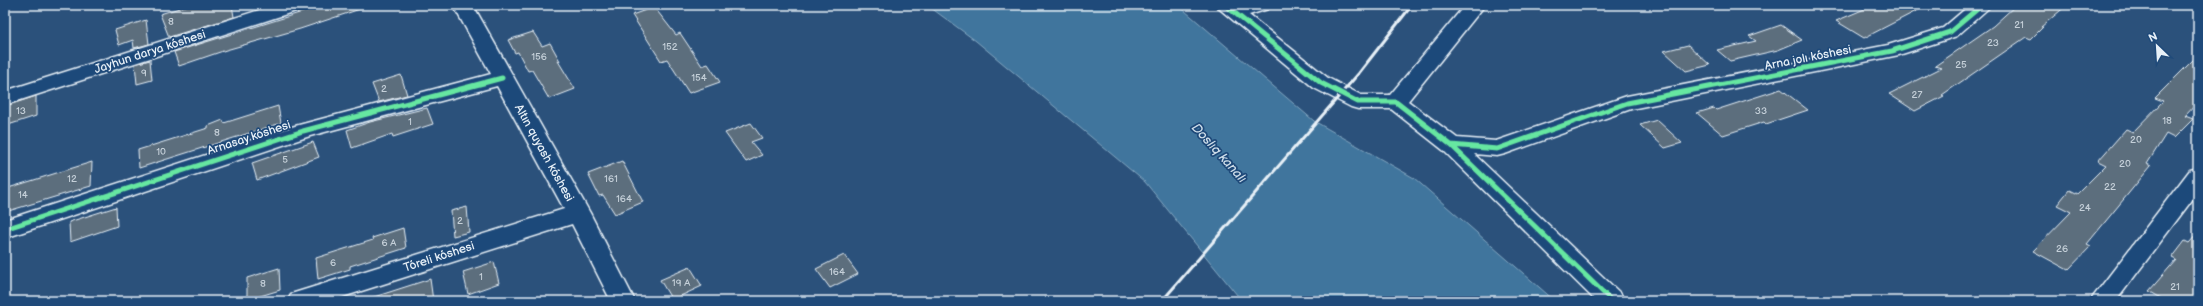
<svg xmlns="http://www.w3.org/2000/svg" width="2203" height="306" font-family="'Balsamiq Sans',sans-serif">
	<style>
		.water { fill: #40759d; stroke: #83a7c1 }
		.building { fill: #5c6e7d; stroke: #e8f1f8 }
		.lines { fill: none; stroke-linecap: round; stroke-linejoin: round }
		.street-casing { stroke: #e8f1f8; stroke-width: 3 }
		.street { fill: #1f4a7a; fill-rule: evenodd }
		.rail { stroke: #e8f1f8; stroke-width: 3 }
		.cycleway-casing { stroke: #1f4a7a; stroke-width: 8 }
		.cycleway { stroke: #66e7a1; stroke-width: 5 }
		.labels { text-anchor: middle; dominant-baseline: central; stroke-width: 3.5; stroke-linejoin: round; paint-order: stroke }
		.number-label { font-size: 10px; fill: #c5d0d9 }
		.street-label { font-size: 12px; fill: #e8f1f8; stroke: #1f4a7a }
		.water-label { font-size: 13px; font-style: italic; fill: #cfdeea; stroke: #1f4a7a }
	</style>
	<rect width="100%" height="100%" fill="#2b517b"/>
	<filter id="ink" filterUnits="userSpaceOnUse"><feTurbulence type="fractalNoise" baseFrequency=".025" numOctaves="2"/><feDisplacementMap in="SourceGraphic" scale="8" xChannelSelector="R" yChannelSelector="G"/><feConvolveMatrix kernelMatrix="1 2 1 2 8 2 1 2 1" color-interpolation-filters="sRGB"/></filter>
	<g filter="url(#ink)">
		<!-- water -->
		<path class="water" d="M927,5h251l136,116 100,57 141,123h-313l-97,-119 -169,-141z"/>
		<!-- building -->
		<path class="building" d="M189,5h43l2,12 -65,20 -9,-23z
			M325,5h38v3l-63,21 -74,21 -47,16 -5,-14z
			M1874,5h54l-64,33 -28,-17z
			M2016,5h51l-26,22h2l-12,12 -5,-2 -84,58 2,1 -29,15 -26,-17 52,-26 -6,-2 58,-40z
			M654,7l22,28 4,-2 22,33 6,-2 12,18 -31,11 -22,-34 -6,2 -29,-46z
			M146,20l3,24 -15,4 -1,-8 -14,5 -4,-15z
			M1781,25l21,15 -24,10 -48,11 -13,-11 39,-9 -7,-5z
			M533,32l9,14 8,-3 10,18h-2l17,28 -26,10 -17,-29 -4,1 -10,-19 -3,1 -7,-13z
			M1688,45l22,20 -24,6 -22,-20z
			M2198,55v47l-13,14 8,3 -19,19 -8,-4 -19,30 4,2 -64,78 4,2 -23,24 -35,-19 38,-39 -14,-7 12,-15 8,4 29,-29 -8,-4 28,-32 7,3 30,-31 -8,-3z
			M150,60l2,20 -15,4 -2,-20z
			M401,75l6,20 -28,7 -7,-18z
			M1781,89l27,21 -42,14 -2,-2 -41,13 -26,-22 17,-5 2,2z
			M36,96v20l-31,10v-20z
			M278,106l3,17 -142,45 -1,-18 70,-22v-2l15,-6 1,3z
			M427,108l6,16 -40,13 -1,-3 -40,14 -5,-18 23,-8z
			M1657,120l25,23 -17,5 -25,-23z
			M751,123l11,15 -11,4 11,13 -16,7 -21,-29z
			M313,142l6,15 -62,23 -5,-17z
			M622,161l21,41 -28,12 -12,-19 -4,1 -11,-22z
			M92,162l-1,24 -86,26v-23z
			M116,207l1,19 -47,16 -1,-20z
			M467,207l2,25 -16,4 -2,-25z
			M403,228l3,20 -56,18v3l-32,10 -2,-21 57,-18 -1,-2z
			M2198,233v68h-32l-17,-10 27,-31 -4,-2 13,-17 4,2z
			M844,255l14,19 -28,14 -14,-19z
			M494,262l5,21 -31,11 -5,-22z
			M690,267l12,19 -30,14 -12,-20z
			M279,268l1,22 -33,10v-22z
			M430,279l3,22h-61l-1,-3z"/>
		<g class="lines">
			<defs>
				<path id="street" d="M275,5h30l-3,4 -297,96v-14z
					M453,5h20l117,208 45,88h-24l-39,-77 -242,77h-42l3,-7 273,-85 -67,-123 -187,50 -305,102v-18l290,-94 196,-52z
					M1215,5h56l-3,4 -19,6 79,63 33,17h29l75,-90h20l-77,96 49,37 39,3 131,-45 261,-51 55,-17 27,-23h22l-35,31 -58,19 -268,54 -126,45 -8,2 -23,-2 147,140 3,7h-28l-153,-151 -52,-41h-33l-7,-2 -37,-19z
					M2198,168v24l-82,109h-26l100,-131z"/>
			</defs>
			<!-- street casing -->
			<use href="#street" class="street-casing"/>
			<!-- street -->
			<use href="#street" class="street"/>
			<!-- rail -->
			<path class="rail" d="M1162,301l197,-228 53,-68"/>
			<defs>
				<path id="cycleway" d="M1225,5l96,78 37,19h38l55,43 161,156
					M1451,145l46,4 130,-46 265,-52 58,-19 32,-27
					M5,229l298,-98 199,-53"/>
			</defs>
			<!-- cycleway casing -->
			<use href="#cycleway" class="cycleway-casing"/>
			<!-- cycleway -->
			<use href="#cycleway" class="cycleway"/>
		</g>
	</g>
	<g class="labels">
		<!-- number labels -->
		<g class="number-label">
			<text x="171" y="22">8</text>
			<text x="2019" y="25">21</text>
			<text x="1993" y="43">23</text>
			<text x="670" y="47">152</text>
			<text x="539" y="57">156</text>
			<text x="1961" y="65">25</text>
			<text x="144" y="73">9</text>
			<text x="699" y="78">154</text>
			<text x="384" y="89">2</text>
			<text x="1917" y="95">27</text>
			<text x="21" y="111">13</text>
			<text x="1761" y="111">33</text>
			<text x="2167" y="121">18</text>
			<text x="410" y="122">1</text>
			<text x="217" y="133">8</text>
			<text x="2136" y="140">20</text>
			<text x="161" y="152">10</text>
			<text x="285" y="160">5</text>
			<text x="2125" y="164">20</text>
			<text x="72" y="179">12</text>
			<text x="611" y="179">161</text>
			<text x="2110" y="187">22</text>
			<text x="23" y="195">14</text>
			<text x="624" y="199">164</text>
			<text x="2085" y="208">24</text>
			<text x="460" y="221">2</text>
			<text x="389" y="243">6 А</text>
			<text x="2062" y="249">26</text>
			<text x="333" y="263">6</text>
			<text x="837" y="272">164</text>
			<text x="481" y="277">1</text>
			<text x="681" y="283">19 А</text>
			<text x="263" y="284">8</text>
			<text x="2175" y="287">21</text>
		</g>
		<!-- street labels -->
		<g class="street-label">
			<text transform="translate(150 52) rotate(-18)">Jayhun darya kóshesi</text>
			<text transform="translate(1808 58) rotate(-11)">Arna jolı kóshesi</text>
			<text transform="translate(249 138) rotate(-18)">Arnasay kóshesi</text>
			<text transform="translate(544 153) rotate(61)">Altın quyash kóshesi</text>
			<text transform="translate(439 257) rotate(-18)">Tóreli kóshesi</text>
		</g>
		<!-- water labels -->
		<g class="water-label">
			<text transform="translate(1219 153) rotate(48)">Doslıq kanalı</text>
		</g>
	</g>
	<!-- margin -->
	<rect width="2203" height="306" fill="none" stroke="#1f4a7a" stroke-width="20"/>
	<rect x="10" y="10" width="2183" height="286" fill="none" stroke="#e8f1f8" stroke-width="1.5" filter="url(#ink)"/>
	<!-- north arrow -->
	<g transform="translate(2157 46) rotate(335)" stroke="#1f4a7a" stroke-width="3" paint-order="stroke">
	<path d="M0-3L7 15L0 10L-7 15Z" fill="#e8f1f8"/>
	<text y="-6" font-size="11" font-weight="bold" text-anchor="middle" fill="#e8f1f8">N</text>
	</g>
</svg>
